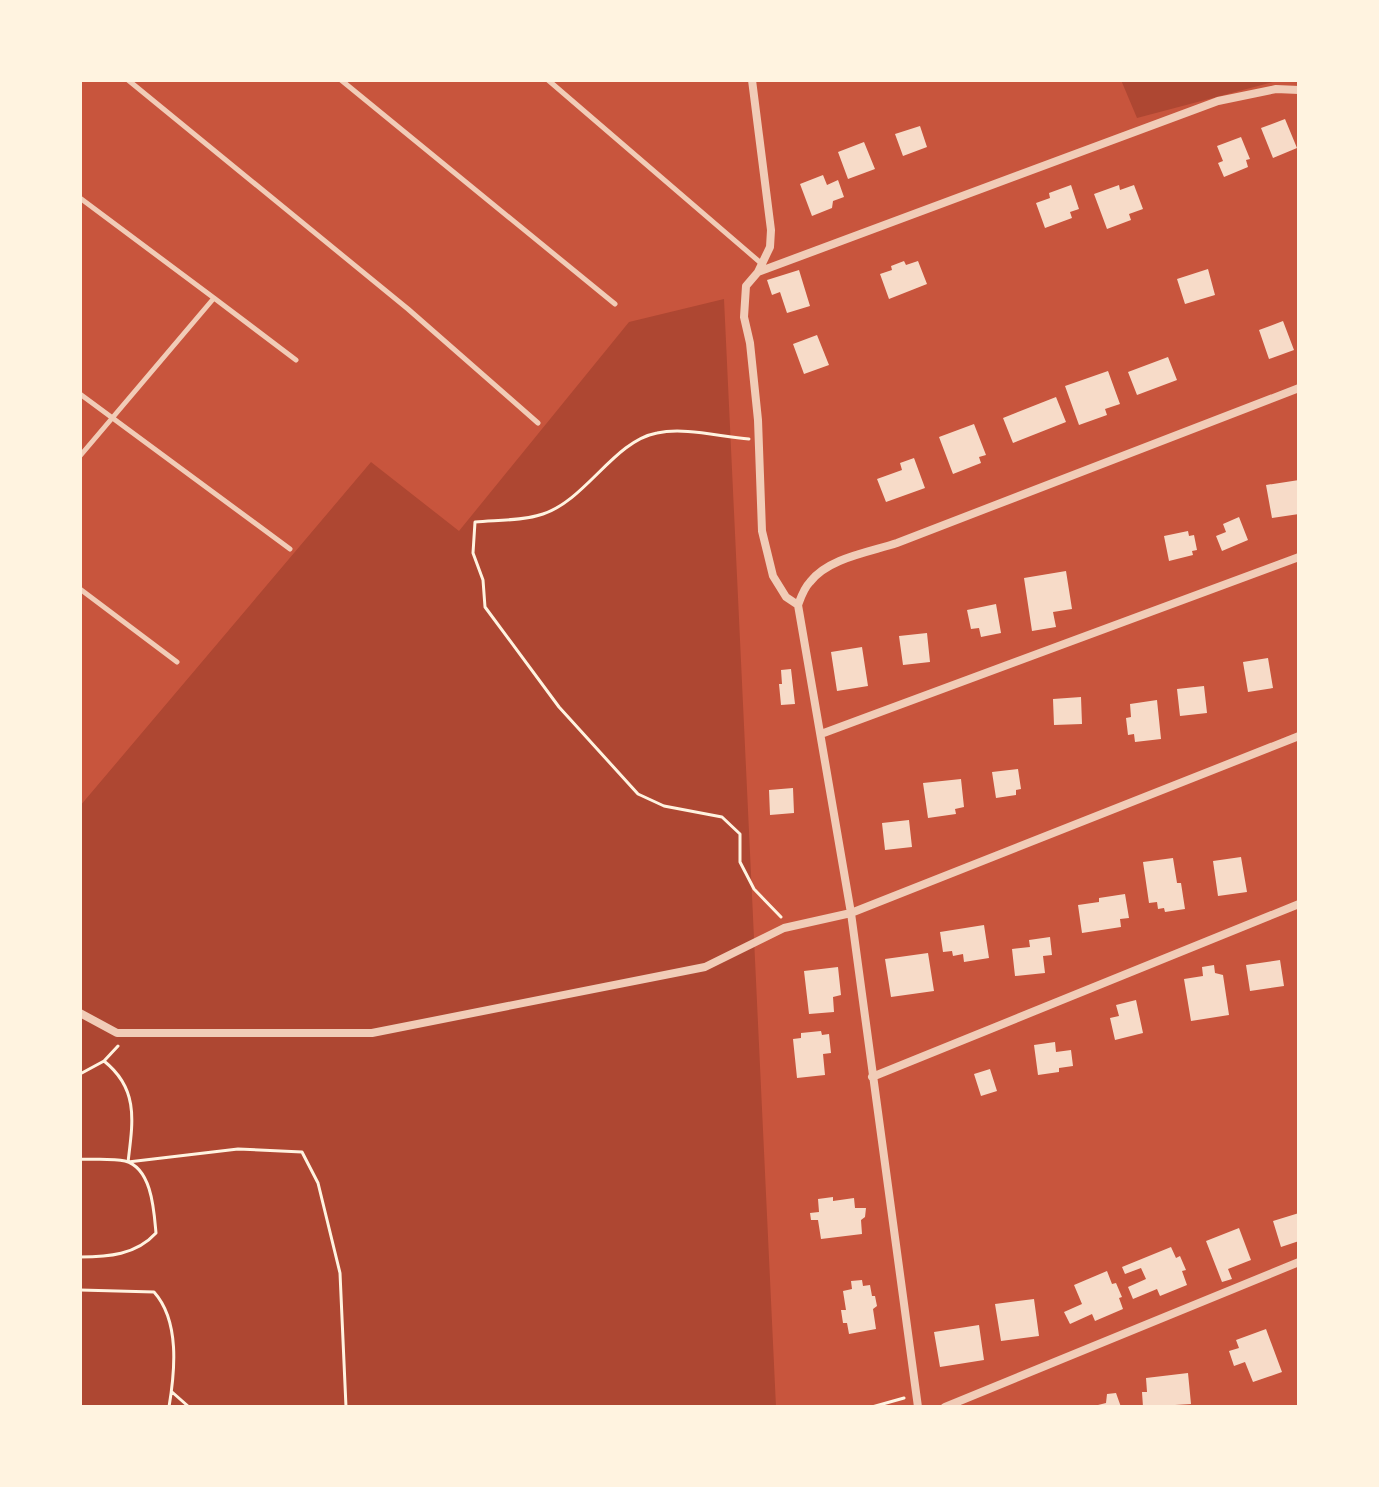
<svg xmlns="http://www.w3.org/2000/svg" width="1379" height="1487" font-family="Arial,sans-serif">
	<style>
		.green { fill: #ae4732 }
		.building { fill: #f7dbc8 }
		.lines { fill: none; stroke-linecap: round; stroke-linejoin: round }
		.path { stroke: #fff3e0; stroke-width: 3 }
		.service { stroke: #f1ccb7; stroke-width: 5 }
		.minor { stroke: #f1ccb7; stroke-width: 8 }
	</style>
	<rect width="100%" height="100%" fill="#c8553d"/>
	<!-- green -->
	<path class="green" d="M1121,80h159l-143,38z
		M724,299l52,1108h-696v-601l291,-344 88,69 170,-209z"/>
	<!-- building -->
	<path class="building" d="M1285,119l12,29 -24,10 -12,-30z
		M920,126l7,21 -24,9 -8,-22z
		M1241,137l9,22 -4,1 2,7 -24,10 -6,-14 5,-2 -6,-15z
		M864,142l11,27 -27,10 -10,-27z
		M823,175l4,10 11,-5 6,17 -11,4 -1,7 -20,8 -12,-32z
		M1071,185l8,24 -9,3 2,6 -27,10 -9,-25 14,-5 -1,-5z
		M1119,185l1,5 14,-5 9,24 -14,5 2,6 -24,9 -13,-35z
		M904,261l2,4 12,-4 9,23 -38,15 -9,-25 12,-4 -1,-4z
		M1208,269l7,26 -30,9 -8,-25z
		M799,270l11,36 -23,7 -7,-21 -8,3 -5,-15z
		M1283,321l11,29 -25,9 -10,-29z
		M817,335l12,30 -25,9 -11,-30z
		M1168,357l9,23 -40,15 -9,-23z
		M1108,371l12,33 -15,5 2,6 -28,10 -14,-39z
		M1056,397l10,25 -53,21 -10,-25z
		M974,424l12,31 -7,2 2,6 -28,11 -14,-37z
		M914,458l11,30 -39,14 -9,-23 25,-9 -2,-7z
		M1299,480v34l-27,4 -6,-33z
		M1239,517l9,23 -26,11 -6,-15 10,-4 -3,-8z
		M1188,531l1,5 5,-1 3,15 -5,1 1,4 -24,6 -5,-25z
		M1066,571l6,38 -19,3 3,15 -24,4 -8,-53z
		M996,604l5,29 -20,4 -2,-9 -8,1 -4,-19z
		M927,633l3,29 -27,3 -4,-29z
		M862,647l6,39 -31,5 -6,-39z
		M1268,658l5,30 -25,4 -5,-30z
		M791,669l4,35 -14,1 -2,-21h3l-1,-14z
		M1204,686l3,27 -27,3 -3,-27z
		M1081,697l1,27 -28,1 -1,-26z
		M1157,700l4,39 -26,3 -1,-8 -6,1 -2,-17 5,-1 -1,-13z
		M1018,769l3,20 -5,1v5l-20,3 -4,-26z
		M961,779l3,28 -9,2 1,5 -28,4 -5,-35z
		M793,788l1,25 -24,2 -1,-25z
		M909,820l3,27 -27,3 -3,-27z
		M1241,857l6,35 -29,4 -5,-35z
		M1173,858l4,25h4l4,26 -20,3 -1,-4 -6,1 -1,-7 -8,1 -6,-41z
		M1125,894l4,24 -9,1 1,8 -39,6 -4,-28 21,-3v-4z
		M984,925l5,33 -25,4 -1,-8 -10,2 -1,-5 -9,1 -3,-20z
		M1050,937l2,18 -9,1 2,17 -30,3 -3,-27 18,-2 -1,-7z
		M928,953l6,38 -43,6 -6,-38z
		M1280,960l4,26 -34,5 -4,-26z
		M1214,965l1,8 8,2 6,40 -38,6 -7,-42 19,-3 -1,-9z
		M838,967l3,28 -8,2 1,15 -25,2 -5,-43z
		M1136,1000l7,33 -28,7 -5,-22 9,-2 -3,-11z
		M821,1031l1,4 7,-1 2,19 -8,1 2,21 -28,3 -4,-39 8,-1v-5z
		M1055,1042l1,10 15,-2 2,16 -14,2v4l-21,3 -4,-30z
		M990,1069l7,22 -16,5 -7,-22z
		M833,1197v4l21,-3 1,10h11l-1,9 -4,3 1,14 -41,5 -3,-19h-7l-1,-7 9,-1 -1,-13z
		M1299,1213v28l-18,6 -8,-26z
		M1239,1228l12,32 -23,9 4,10 -10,3 -16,-41z
		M1171,1247l5,11 4,-2 6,14 -4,1 5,14 -27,11 -3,-7 -24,10 -5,-12 18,-8 -5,-11 -16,6 -3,-7z
		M1107,1271l5,13 4,-1 6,14 -3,1 4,11 -28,12 -3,-7 -22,10 -6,-12 18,-8 -8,-19z
		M862,1280l1,6 7,-1 2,11h3l2,10 -4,3 3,20 -27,5 -2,-11h-4l-2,-13h5l-3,-19 9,-2 -1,-8z
		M1034,1299l5,37 -38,5 -6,-37z
		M979,1325l5,35 -44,7 -6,-35z
		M1266,1329l16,43 -29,10 -8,-20 -11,4 -5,-15 10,-3 -3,-8z
		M1188,1373l3,31 -48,3 -1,-15h5l-1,-14z
		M1116,1393l5,14h-31l16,-4 1,-9z"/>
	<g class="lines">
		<!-- path -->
		<path class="path" d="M749,439c-28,-2 -64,-12 -92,-6 -43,8 -71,67 -114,81 -20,7 -47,6 -68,8l-2,31 10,27 2,27 74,100 79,87 26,12 58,11 18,17v28l14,27 27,28
			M104,1061c35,28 29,60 24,101l110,-13 64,3 16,31 22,90 6,134
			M80,1074l24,-13 14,-15
			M80,1159c14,1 31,-1 45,2 27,7 29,50 31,72 -20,22 -48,24 -76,24
			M80,1290l74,2c26,29 21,79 15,115
			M172,1392l17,15
			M872,1407l32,-9"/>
		<!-- service -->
		<path class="service" d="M128,80l280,229 130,114
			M341,80l274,224
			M548,80l214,184
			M80,198l134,100
			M80,394l210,155
			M80,456l134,-158 82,62
			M80,589l97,73"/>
		<!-- minor -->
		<path class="minor" d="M752,80l19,150 -1,17 -12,25
			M798,605c3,-8 6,-17 12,-23 18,-24 60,-30 87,-39l402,-155
			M821,734l478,-177
			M80,1013l37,20h255l333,-66 79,-39 67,-15 448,-177
			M872,1077l427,-173
			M918,1407l-67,-494 -53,-308 -12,-8 -13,-21 -11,-45 -4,-111 -8,-77 -6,-26 2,-31 12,-14 460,-171 58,-12 23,1
			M945,1407l354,-145"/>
	</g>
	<!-- border -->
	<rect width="1379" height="1487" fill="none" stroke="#fff3e0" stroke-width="164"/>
</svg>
